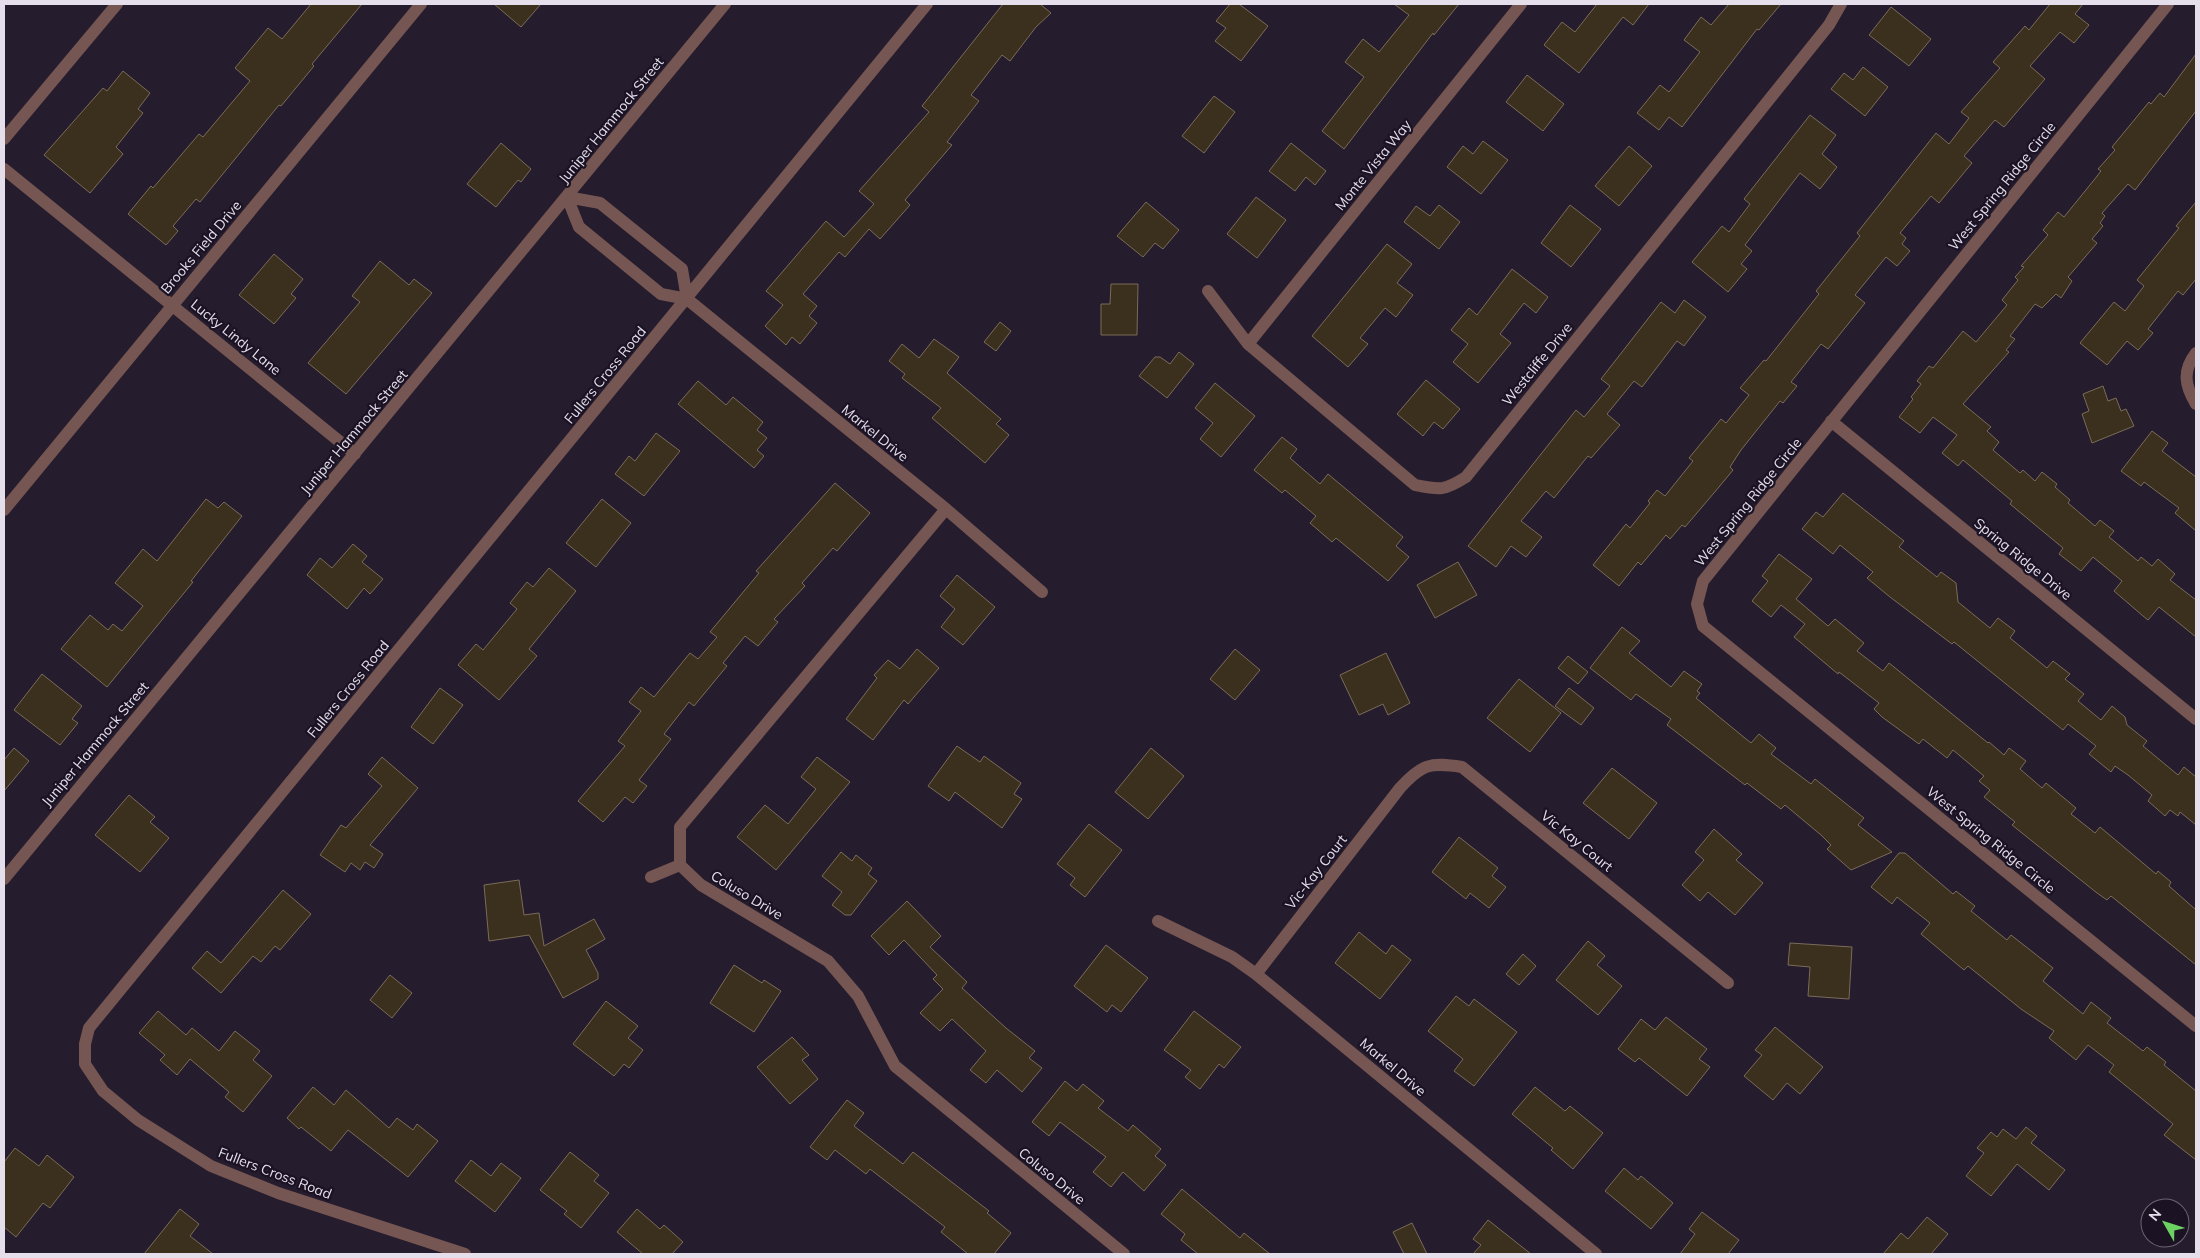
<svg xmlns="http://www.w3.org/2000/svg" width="2200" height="1258" font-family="Mulish,sans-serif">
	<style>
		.building { fill: #3b2f1d; stroke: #7b6c59 }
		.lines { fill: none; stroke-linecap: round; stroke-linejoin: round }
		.minor { stroke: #765653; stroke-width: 12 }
		.labels { text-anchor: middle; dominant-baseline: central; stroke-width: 4.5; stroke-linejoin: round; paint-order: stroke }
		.street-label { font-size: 14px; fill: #e5dfec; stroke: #1b1324 }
	</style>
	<rect width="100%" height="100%" fill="#251c2d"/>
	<!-- building -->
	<path class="building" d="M311,4h51l-50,60 2,2 -33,40 -2,-1 -79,97 -4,-3 -23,27 5,5 -12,14 -38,-31 23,-28 2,2 46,-54 4,3 47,-56 -15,-13 33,-40 14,11z
		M494,4h47l-20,23z
		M1003,4h37l11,9 -15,14 -26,34 -8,-6 -31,40 8,6 -32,41 5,3 -47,55 5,5 -30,34 -11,-10 -24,28 -6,-5 -36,42 14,12 -8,10 8,7 -17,21 -8,-7 -6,8 -21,-19 18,-21 -17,-14 60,-70 18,16 30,-33 -15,-13 70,-79 -7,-6z
		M1230,4h9l29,22 -27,35 -26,-20 11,-13 -10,-7z
		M1394,4h65l-25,31 -1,-2 -89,116 -22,-18 42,-54 -19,-15 18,-23 16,13 30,-37z
		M1597,4h52l-16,21 -10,-8 -44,56 -35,-28 18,-23 13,10z
		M1729,4h52l-22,26 -2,-1 -75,98 -13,-10 -10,13 -22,-17 23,-28 9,7 31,-40 -16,-12 17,-23 10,8z
		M2050,4h33l-8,10 14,11 -15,18 -14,-11 -30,34 15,13 -41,48 -9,-7 -31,36 8,7 -33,40 -8,-7 -31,37 6,5 -4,6 8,7 -13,15 -11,-9 -31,38 10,8 -37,46 -7,-5 -30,38 6,4 -14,17 -3,-2 -39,49 -11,17 3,3 -14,17 -34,40 -3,-2 -12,14 -4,-4 -25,30 -3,-3 -19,24 -26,-21 33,-41 4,4 20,-25 -2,-2 9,-11 8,6 28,-35 -4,-3 32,-39 5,4 23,-28 -9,-7 24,-28 2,1 53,-67 -3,-3 44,-55 -3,-3 79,-100 13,11 20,-26 -8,-6 39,-44 -7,-6 32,-36 4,4z
		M1891,7l40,32 -22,27 -40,-31z
		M2196,54v57l-61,79 -7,-6 -26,29 3,3 -5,7 3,3 -11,13 5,4 -29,34 4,4 -11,17 -5,-4 -14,14 -7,-4 -25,32 5,3 -9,11 3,2 -46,52 28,23 -4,4 12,11 -6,8 27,23 3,-3 12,11 7,-9 15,12 -2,3 15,13 -2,3 27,23 5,-6 14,11 -5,6 29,24 3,-4 11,9 6,-7 17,15 -5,6 26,20v37l-37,-30 -11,13 -5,-4 -29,-25 8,-10 -29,-24 -12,14 -22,-17 4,-6 -53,-44 2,-3 -49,-41 -5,6 -16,-13 15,-18 -24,-18 -13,16 -21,-16 14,-18 -2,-2 10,-13 -4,-3 12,-15 4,2 30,-37 13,11 31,-37 -5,-5 16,-20 -3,-3 9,-10 -3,-1 27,-31 -5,-5 15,-18 6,5 30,-37 7,-9 -3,-2 17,-19 -3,-3 37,-45 2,2 9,-11 4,4z
		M1863,67l25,20 -23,29 -34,-27 13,-16 9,7z
		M123,71l27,22 -12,16 5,4 -27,34 7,7 -33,39 -46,-38 59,-67 4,3z
		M1527,75l37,29 -21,27 -37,-29z
		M1214,96l21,16 -31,41 -22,-17z
		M1810,115l26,20 -14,19 15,13 -17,22 -20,-16 -55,72 7,6 -11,13 6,5 -19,23 -36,-30 30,-36 7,6 21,-28 -6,-5z
		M1483,141l25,19 -27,34 -34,-27 16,-21 10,8z
		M501,143l30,26 -10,13 -3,-2 -22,27 -29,-23z
		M1291,143l35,28 -11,14 -9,-8 -11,14 -26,-20z
		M1629,146l23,20 -33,40 -24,-20z
		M1256,197l30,23 -29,38 -30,-24z
		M1146,202l33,28 -16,19 -8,-6 -12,14 -26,-21z
		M2196,202v77l-13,16 -5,-4 -30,38 5,4 -15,17 -11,-9 -20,24 -27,-22 34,-41 11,9 19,-25 -7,-6 42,-52 -3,-2z
		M1439,205l21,17 -21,27 -35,-27 12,-16 14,10z
		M1570,205l31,24 -30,38 -30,-24z
		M1387,244l25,20 -15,19 16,12 -17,22 -11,-9 -25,30 8,6 -20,23 -36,-31z
		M274,254l29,25 -12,15 5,4 -22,26 -35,-29z
		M380,261l29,24 5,-6 18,14 -86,101 -38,-31 52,-61 -8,-6z
		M1512,269l36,28 -12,16 -12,-10 -24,31 11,9 -33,40 -25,-21 15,-18 -17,-14 18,-22 8,7z
		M1111,284h27l-1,51h-36v-31h9z
		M1684,300l22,17 -22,29 -7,-5 -35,46 -8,-6 -27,33 13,11 -29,33 -3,-2 -34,42 -8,-7 -25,30 21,16 -16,20 -15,-11 -15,21 -28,-21 108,-136 8,7 26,-31 -9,-7 60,-77 14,11z
		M1000,322l11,9 -15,20 -12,-9z
		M934,339l25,18 -12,16 54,46 -5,5 13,11 -24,28 -53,-45 9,-10 -39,-30 3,-4 -16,-13 13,-17 17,14z
		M1179,352l15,12 -27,34 -28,-22 16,-19h5l10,7z
		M1426,380l34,29 -17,20 -9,-7 -11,14 -26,-22z
		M698,381l28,24 7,-8 30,25 -6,8 10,8 -10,12 7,6 -10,12 -76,-64z
		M1215,383l40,33 -34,41 -21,-18 13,-16 -18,-15z
		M2103,386l5,15 8,-3 5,13 5,-2 8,17 -42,17 -10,-29 7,-3 -6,-17z
		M2152,431l16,12 -6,8 34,26v54l-21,-18 4,-5 -35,-26 -3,4 -20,-15z
		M656,433l24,18 -36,45 -29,-22 14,-18 6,5z
		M1282,437l15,12 -7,9 30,26 8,-10 75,63 -7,9 13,11 -21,24 -52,-43 -4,4 -22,-19 6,-7 -31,-26 -3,3 -28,-23z
		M835,483l35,30 -33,38 -4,-3 -31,35 3,3 -31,33 4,3 -20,24 -13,-10 -22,27 4,3 -33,40 -5,-4 -25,32 7,5 -32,41 8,6 -14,17 -8,-6 -22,25 -25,-21 47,-55 -7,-5 23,-30 -12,-9 12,-15 13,10 36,-44 8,6 19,-22 -7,-5 49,-59 -3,-2z
		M1843,493l61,48 -5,6 38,30 4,-5 15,11 2,19 32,26 8,-10 17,13 -5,7 37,30 6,-7 17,13 -5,5 19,15 -6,7 23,19 11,-14 13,11 2,8 20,16 -4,5 35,29 6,-8 12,10v48l-16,-13 -2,4 -8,-6 -5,6 -17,-15 4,-6 -24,-20 -13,-9 -4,6 -22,-18 7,-8 -28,-22 -5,6 -109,-88 -2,2 -62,-47 -23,-19 6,-6 -33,-27 -7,9 -31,-25 14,-17 7,5z
		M206,499l12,9 6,-6 18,14 -51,65 2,1 -86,105 -46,-38 29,-34 18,15 5,-6 9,7 21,-25 -28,-23 28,-34 14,12z
		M602,499l29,24 -35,44 -30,-24z
		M353,544l14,12 -5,6 21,17 -13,15 -6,-6 -17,21 -40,-34 13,-17 12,10z
		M1779,554l33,25 -16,20 32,27 7,-7 29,24 -7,8 26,20 6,-8 99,80 1,-1 15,13 5,-7 17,13 -6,8 22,19 4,-5 30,25 -5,6 24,19 5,-6 56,47 2,-3 13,11 -2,4 27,24v55l-85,-69 -4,4 -10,-7 -85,-68 3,-3 -31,-25 6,-7 -11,-9 5,-5 -31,-26 -6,8 -24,-19 -4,5 -37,-27 -8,-8 5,-6 -40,-31 -1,2 -44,-37 11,-13 -24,-19 -10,12 -19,-16 16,-20 -6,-5z
		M1458,562l19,33 -42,23 -18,-33z
		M549,568l27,23 -47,58 8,7 -38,44 -41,-35 18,-21 7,6 34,-41 -7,-6 17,-21 6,5z
		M957,575l38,32 -32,38 -22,-18 14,-18 -15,-13z
		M1622,627l18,14 -11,12 42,34 13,-16 18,13 -5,7 3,2 -4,5 55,45 8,-9 17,14 -5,6 40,30 4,-5 49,39 -6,7 34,27 -41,18 -24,-21 4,-4 -10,-10 -36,-30 -4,4 -34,-26 -2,2 -78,-60 4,-6 -35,-25 -5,6 -41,-32z
		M917,649l22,19 -31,36 -4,-4 -31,40 -27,-21 31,-41 -3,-3 14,-15 12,9z
		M1235,649l25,21 -25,30 -25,-21z
		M1386,653l24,50 -22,12 -5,-11 -24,11 -19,-40z
		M1568,656l20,16 -10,12 -20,-16z
		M42,674l40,32 -10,13 6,4 -18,22 -46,-35z
		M1519,679l42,34 -31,39 -43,-34z
		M440,688l23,17 -30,39 -22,-17z
		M1569,688l25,20 -13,17 -26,-19z
		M957,746l23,16 4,-6 37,27 -7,11 8,5 -20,29 -47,-36 -6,9 -21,-15z
		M14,748l15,13 -25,30v-31z
		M1151,748l33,28 -36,43 -33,-27z
		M382,757l36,31 -48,57 13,9 -9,14 -9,-6 -5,8 -9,-7 -6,9 -25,-17 21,-30 5,3 36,-42 -14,-12z
		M817,757l33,25 -74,88 -39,-33 28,-32 23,19 28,-35 -15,-12z
		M1612,768l45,35 -28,36 -46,-36z
		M129,795l26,22 -5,5 19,16 -29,34 -45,-37z
		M1089,824l33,26 -37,47 -15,-12 5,-7 -18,-14z
		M1714,829l28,25 -6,6 27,23 -28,32 -27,-23 -8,9 -18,-16 22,-25 -9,-8z
		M1459,837l39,31 -6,8 14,11 -17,21 -19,-15 -4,6 -34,-27z
		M841,852l11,9 4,-6 16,13 -4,6 9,7 -26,34h-6l-13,-10 10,-13 -20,-16z
		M1899,853h6l48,41 3,-3 19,15 -4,5 36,29 4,-5 42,33 -10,13 40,33 8,-12 20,16 -4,5 36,28 4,-4 19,15 -2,3 32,26v69l-32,-25 9,-11 -64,-52 5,-7 -26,-20 -12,15 -27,-22 5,-7 -33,-22 -53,-43 -4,4 -43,-36 9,-11 -33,-26 -5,7 -21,-17z
		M519,880l5,35 15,-2 5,33 50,-27 11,20 -19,11 12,23v6l-35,19 -34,-63 -40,6 -5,-56z
		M283,890l28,24 -31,36 -5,-4 -14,16 -8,-6 -32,37 -29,-25 15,-17 14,12z
		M907,901l34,35 -11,11 37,35 -5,6 44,40 29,23 -6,7 13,10 -20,24 -25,-22 -11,13 -16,-13 16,-19 -34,-32 -12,12 -20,-18 23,-24 -10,-10 4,-4 -33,-35 -15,15 -18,-19z
		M1359,932l27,22 6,-9 19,15 -31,39 -45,-36z
		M1588,941l17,15 -8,9 25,21 -24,29 -42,-35z
		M1790,943l62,4 -3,52 -41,-3 2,-29 -22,-2z
		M1106,945l42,33 -27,34 -9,-7 -5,7 -33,-26z
		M1523,954l13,12 -17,19 -13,-11z
		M734,965l28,18 2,-3 17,11 -27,41 -44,-29z
		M390,975l22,18 -20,25 -22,-18z
		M1456,996l13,10 5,-7 43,33 -43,54 -20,-15 9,-12 -35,-28z
		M606,1001l32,25 -10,12 15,12 -14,18 -5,-4 -10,12 -41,-32z
		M158,1011l28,24 6,-7 27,23 16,-20 25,20 -7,9 19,16 -29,36 -18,-15 4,-5 -39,-33 -13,16 -17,-15 5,-5 -26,-22z
		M1194,1011l47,36 -17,21 -5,-4 -19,25 -15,-12 6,-7 -27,-20z
		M1666,1017l41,32 -8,10 11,8 -23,29 -48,-38 -4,4 -17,-13 23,-30 14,11z
		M1775,1027l48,40 -23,27 -13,-11 -14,17 -29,-24 18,-21 -7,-5z
		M792,1037l17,18 -7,5 16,19 -28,25 -33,-37z
		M1065,1081l12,10 6,-7 21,17 -6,7 30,23 5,-6 28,24 -6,7 11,9 -22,26 -21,-19 -12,15 -18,-15 13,-15 -46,-35 -11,14 -17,-14z
		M313,1087l21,18 12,-15 43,38 8,-10 16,12 4,-6 21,17 -30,36 -60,-47 -17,21 -30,-24 -2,2 -12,-11z
		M1535,1087l30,24 5,-5 33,27 -30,36 -22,-19 2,-2 -41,-34z
		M847,1100l17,13 -10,13 49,38 10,-12 76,59 -2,2 24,20 -17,21h-26l-27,-22 4,-5 -75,-58 -4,5 -31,-24 -8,10 -17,-13z
		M2026,1127l11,9 -6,7 34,27 -16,20 -32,-26 -26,32 -25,-20 18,-23 -7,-5 14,-16 6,5 6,-8 13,10z
		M15,1148l24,18 8,-11 27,22 -24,31 -7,-5 -27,34 -12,-10v-65z
		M570,1152l29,23 -5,6 15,12 -28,35 -17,-14 3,-3 -27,-21z
		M471,1160l20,16 10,-13 20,15 -26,34 -40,-31z
		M1624,1168l14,12 3,-4 32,27 -22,26 -46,-38z
		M1182,1189l58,49 4,-5 26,21h-72l-17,-14 4,-6 -24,-20z
		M180,1209l19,15 -9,12 23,18h-69z
		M637,1209l23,20 4,-4 19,17 -11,12h-29l-26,-22z
		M1702,1212l37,28 -11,14h-48l15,-20 -6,-5z
		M1927,1217l21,17 -17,20h-48l18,-21 7,6z
		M1488,1220l43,34h-58l8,-9 -8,-6z
		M1412,1223l15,31h-23l-11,-22z"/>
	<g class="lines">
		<!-- minor -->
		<path class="minor" d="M2168,4l-465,577 -6,23 6,22 493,400
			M4,139l113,-135
			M4,169l351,285
			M1208,291l40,53 167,141c25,5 29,6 51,-8l363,-452 12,-21
			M687,299l-5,-30 -82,-66 -33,-6 12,30 82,67 26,5 259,210 96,83
			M1248,344l273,-340
			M2196,353c-14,18 -11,33 0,51
			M1831,421l365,298
			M946,509l-266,318v38l21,20 127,76 30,35 37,70 229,188
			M4,510l417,-506
			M651,877l29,-12
			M4,879l721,-875
			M1158,921l74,36 24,17 340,280
			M1256,974l144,-186c22,-24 30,-26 62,-21l266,216
			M465,1254l-187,-61 -67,-27 -73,-46 -35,-29 -18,-27v-20l4,-16 838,-1024"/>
	</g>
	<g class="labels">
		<!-- street labels -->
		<g class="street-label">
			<text transform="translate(611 120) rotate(-51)">Juniper Hammock Street</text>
			<text transform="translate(1373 165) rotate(-51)">Monte Vista Way</text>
			<text transform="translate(2002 186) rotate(-51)">West Spring Ridge Circle</text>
			<text transform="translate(201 247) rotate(-50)">Brooks Field Drive</text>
			<text transform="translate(236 337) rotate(39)">Lucky Lindy Lane</text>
			<text transform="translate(1537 364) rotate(-51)">Westcliffe Drive</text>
			<text transform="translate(605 375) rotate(-51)">Fullers Cross Road</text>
			<text transform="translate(354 432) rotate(-50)">Juniper Hammock Street</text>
			<text transform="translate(875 433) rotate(39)">Markel Drive</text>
			<text transform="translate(1748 502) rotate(-51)">West Spring Ridge Circle</text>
			<text transform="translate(2023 559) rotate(39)">Spring Ridge Drive</text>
			<text transform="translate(348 689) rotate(-51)">Fullers Cross Road</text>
			<text transform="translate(95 744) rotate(-50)">Juniper Hammock Street</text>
			<text transform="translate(1991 840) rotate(39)">West Spring Ridge Circle</text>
			<text transform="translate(1577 841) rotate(39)">Vic Kay Court</text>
			<text transform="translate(1316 872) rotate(-52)">Vic-Kay Court</text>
			<text transform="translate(747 895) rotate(31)">Coluso Drive</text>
			<text transform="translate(1393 1067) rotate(40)">Markel Drive</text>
			<text transform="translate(275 1173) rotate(21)">Fullers Cross Road</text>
			<text transform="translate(1052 1176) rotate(39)">Coluso Drive</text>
		</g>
	</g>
	<!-- border -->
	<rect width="2200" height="1258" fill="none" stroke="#e5dfec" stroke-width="10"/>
	<!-- north arrow -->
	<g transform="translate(2165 1223) rotate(309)"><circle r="24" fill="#1b1324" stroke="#6c6574"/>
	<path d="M0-4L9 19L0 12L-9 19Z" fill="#6cd362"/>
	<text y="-8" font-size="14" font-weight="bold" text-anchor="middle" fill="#e5dfec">N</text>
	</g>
</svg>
